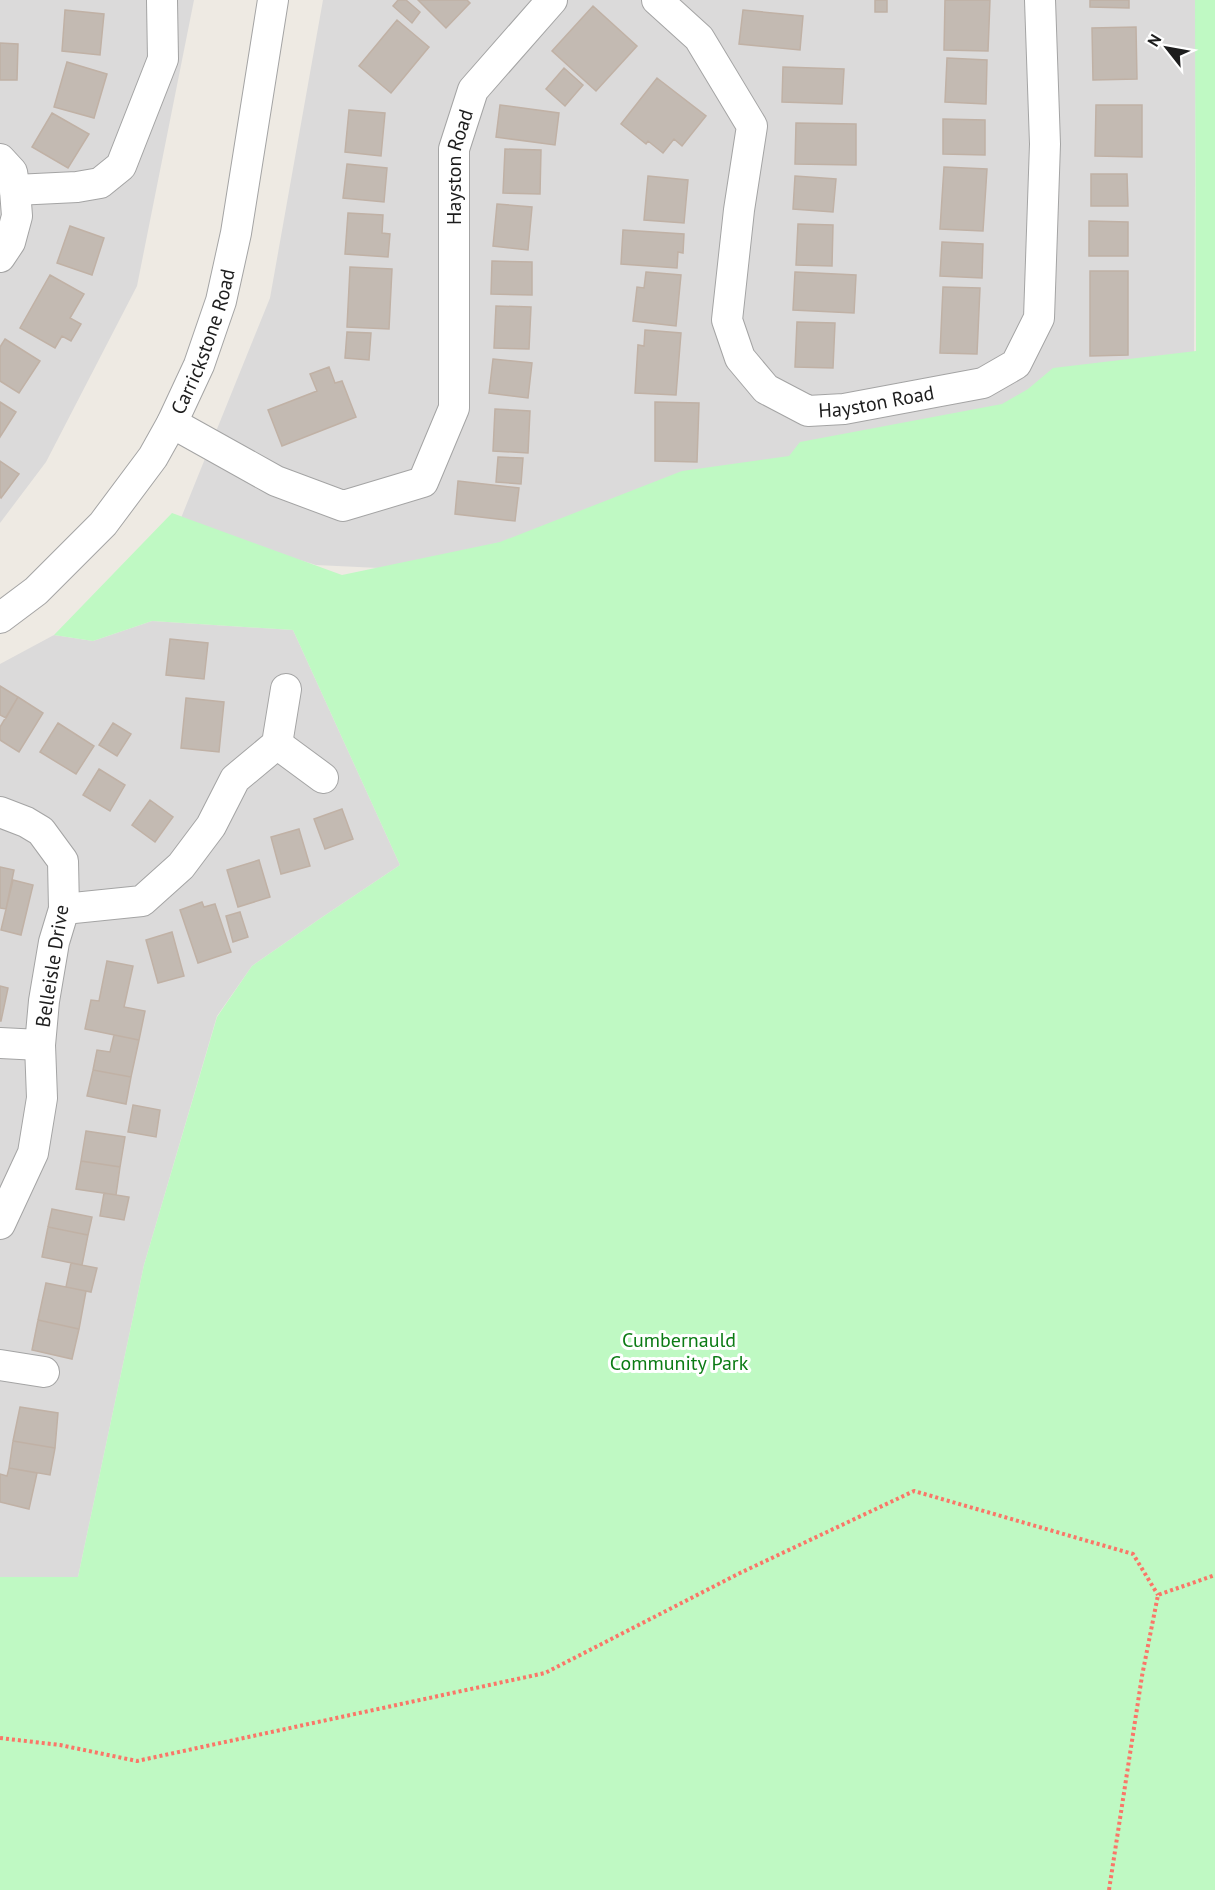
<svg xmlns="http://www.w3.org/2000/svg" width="1215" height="1890" font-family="'PT Sans',sans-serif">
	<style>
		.residential { fill: #dbdada }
		.park { fill: #bff9c3 }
		.building { fill: #c3bab2; stroke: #c0b1a5; stroke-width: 1.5 }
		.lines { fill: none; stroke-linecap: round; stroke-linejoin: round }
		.minor-casing { stroke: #a4a4a4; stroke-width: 32 }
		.path { stroke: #fa7668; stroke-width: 4; stroke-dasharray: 3 3; stroke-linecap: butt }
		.minor { stroke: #fff; stroke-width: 30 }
		.labels { text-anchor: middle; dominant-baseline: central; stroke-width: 6; stroke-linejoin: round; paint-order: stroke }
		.street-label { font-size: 20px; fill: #1d1d1d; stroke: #fff }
		.park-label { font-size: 20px; fill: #0b7b14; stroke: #fff }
	</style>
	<rect width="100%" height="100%" fill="#eeeae3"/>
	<!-- residential -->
	<path class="residential" d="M0,0h194l-57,286 -91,176 -46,61z
		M323,0h873l-2,367 -628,210 -250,-12 -137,-42 91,-225z
		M152,621l141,9 107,235 -79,53 -69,48 -35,50 -73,249 -66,312h-78v-913l54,-29 39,6z"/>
	<!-- park -->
	<path class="park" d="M1195,0h20v1890h-1215v-313h78l66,-312 73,-248 35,-51 69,-48 79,-53 -107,-235 -141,-9 -59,20 -39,-6 118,-122 170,62 158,-33 182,-71 107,-15 11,-14 202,-38 26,-15 25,-21 143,-17z"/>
	<!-- building -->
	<path class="building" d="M398,0h8l14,12 -8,11 -19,-17z
		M418,0h49l3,3 -24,25z
		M875,0h12v12h-12z
		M945,0h45l-2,51 -44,-1z
		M1090,0h39v8l-39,-1z
		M593,6l44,40 -41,45 -44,-40z
		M65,10l39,4 -4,41 -38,-4z
		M743,10l60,6 -3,34 -61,-6z
		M397,20l32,27 -38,46 -32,-27z
		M1136,27l1,52 -44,1 -1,-52z
		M0,43l18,1 -1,36h-17z
		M947,58l40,2 -1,44 -41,-2z
		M67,62l40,12 -13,44 -40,-11z
		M783,67l61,2 -2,35 -60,-2z
		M564,68l19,17 -18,21 -19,-17z
		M657,78l49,38 -24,30 -8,-7 -11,14 -15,-12 -2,3 -25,-20z
		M500,105l59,8 -4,32 -59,-8z
		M1096,105h46v52l-47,-1z
		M349,110l36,3 -4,43 -36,-4z
		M52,113l37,21 -21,34 -36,-21z
		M943,119l42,1v35l-42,-1z
		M796,123l60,1v41l-61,-1z
		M505,149l36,1 -1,44 -37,-1z
		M347,164l40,4 -3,34 -41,-4z
		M944,167l43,2 -4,62 -43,-2z
		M1091,174h36l1,32h-37z
		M648,176l40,4 -4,43 -40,-3z
		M795,176l41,3 -3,33 -40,-3z
		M497,204l35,3 -4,43 -35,-4z
		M348,213l35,2 -1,18 8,1 -2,23 -43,-3z
		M1089,221l39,1v34h-39z
		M798,224l35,1 -1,41 -36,-1z
		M70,226l34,12 -12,37 -35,-12z
		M623,230l61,4 -1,19 -5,-1 -1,16 -56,-4z
		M942,242l41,2 -1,34 -42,-2z
		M492,261l40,1v33l-41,-1z
		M350,267l42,2 -3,60 -42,-2z
		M1090,271h38v84l-38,1z
		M646,272l35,3 -5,51 -43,-5 4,-34 7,1z
		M795,272l61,3 -2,38 -61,-3z
		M50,275l34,19 -14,24 11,6 -10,17 -9,-5 -7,12 -35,-20z
		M943,287l37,1 -3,66 -37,-1z
		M496,306l35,1 -2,42 -35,-1z
		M797,322l38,1 -2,45 -38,-1z
		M645,330l36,3 -5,62 -41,-2 3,-48 6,1z
		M347,332l24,1 -2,27 -24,-2z
		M5,339l35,22 -21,32 -19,-12v-34z
		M493,359l39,4 -4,35 -39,-5z
		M329,367l6,16 7,-2 14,36 -74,29 -14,-36 49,-19 -7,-17z
		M0,402l16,10 -16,25z
		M655,402l44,1 -2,59 -42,-1z
		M495,409l35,2 -2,42 -35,-2z
		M498,457l25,1 -2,26 -25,-2z
		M0,461l19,13 -18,24 -1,-1z
		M458,481l61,7 -4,33 -60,-7z
		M170,639l38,4 -4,36 -38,-4z
		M0,686l18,11 -12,21 -6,-3z
		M18,697l25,16 -24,39 -19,-12v-13z
		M186,698l38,4 -5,50 -38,-4z
		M58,723l36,23 -18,28 -36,-22z
		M113,723l18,11 -14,22 -18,-11z
		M99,769l26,16 -15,26 -27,-16z
		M150,800l23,17 -18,25 -23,-17z
		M342,809l11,30 -28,10 -11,-30z
		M299,829l11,37 -29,8 -10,-37z
		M259,860l11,37 -32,10 -11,-37z
		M0,867l14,3 -8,39 -6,-1z
		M13,880l20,5 -12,50 -20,-5z
		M202,902l2,5 11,-3 16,48 -33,11 -18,-53z
		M240,912l8,25 -15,5 -7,-26z
		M172,932l12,44 -26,7 -12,-43z
		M107,961l26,5 -9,41 21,4 -6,29 -54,-11 6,-29 8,1z
		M0,986l8,2 -7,33h-1z
		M114,1035l25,5 -8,37 -38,-7 4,-20 13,2z
		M93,1070l38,7 -5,27 -39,-8z
		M133,1105l27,5 -4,27 -28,-5z
		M86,1131l39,6 -5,30 -39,-6z
		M81,1161l39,6 -4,28 -40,-6z
		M104,1193l25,4 -5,23 -24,-4z
		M52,1209l40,8 -4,18 -40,-8z
		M48,1227l40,8 -6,30 -40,-8z
		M71,1263l26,5 -6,24 -25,-5z
		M46,1283l40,8 -7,38 -41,-9z
		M38,1320l41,9 -7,30 -40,-9z
		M20,1407l38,6 -3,35 -42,-7z
		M13,1441l42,7 -5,27 -41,-7z
		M9,1468l28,5 -8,36 -29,-7v-28l7,2z"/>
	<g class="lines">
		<defs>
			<g id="minor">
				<path id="s1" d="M657,0l42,38 53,88 -13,84 -12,110 13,38 26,31 42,22 36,-2 139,-26 33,-19 23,-46 6,-174 -5,-144"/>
				<path d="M0,159l12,13 3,18 2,26 -7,26 -10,15"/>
				<path d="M15,190l62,-3 23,-4 21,-17 42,-107 -1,-58"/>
				<path id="s2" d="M172,423l104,58 67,25 80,-24 31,-74v-259l19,-59 79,-90"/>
				<path id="s3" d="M0,618l36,-27 67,-67 50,-67 19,-34 27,-58 22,-64 15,-68 37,-233"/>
				<path d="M277,744l46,34"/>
				<path d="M0,812l26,10 15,9 22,30 1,48 -10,33 -10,59 -4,44 2,53 -9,55 -33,71"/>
				<path d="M64,909l78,-8 39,-35 30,-40 24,-47 42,-35 9,-55"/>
				<path d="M0,1043l40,2"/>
				<path d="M0,1365l44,7"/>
			</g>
		</defs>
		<!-- minor casing -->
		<use href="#minor" class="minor-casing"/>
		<!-- path -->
		<path class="path" d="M0,1738l60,7 77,16 408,-88 195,-100 174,-82 219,63 25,41
			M1109,1890l33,-214 16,-81 57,-20"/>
		<!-- minor -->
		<use href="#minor" class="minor"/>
	</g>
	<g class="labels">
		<!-- street labels -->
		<g class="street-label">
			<text stroke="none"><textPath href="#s2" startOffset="596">Hayston Road</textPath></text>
			<text stroke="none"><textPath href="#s3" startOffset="350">Carrickstone Road</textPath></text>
			<text stroke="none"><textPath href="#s1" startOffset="552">Hayston Road</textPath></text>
			<text transform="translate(52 966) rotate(-81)">Belleisle Drive</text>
		</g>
		<!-- park labels -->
		<g class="park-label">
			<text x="679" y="1340">Cumbernauld<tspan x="679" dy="23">Community Park</tspan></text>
		</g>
	</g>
	<!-- north arrow -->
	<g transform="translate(1167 48) rotate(301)" stroke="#ffffff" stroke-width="4.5" paint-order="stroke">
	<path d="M0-4.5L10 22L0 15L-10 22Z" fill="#1d1d1d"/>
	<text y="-9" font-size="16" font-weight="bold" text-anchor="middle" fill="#1d1d1d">N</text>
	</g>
</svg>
